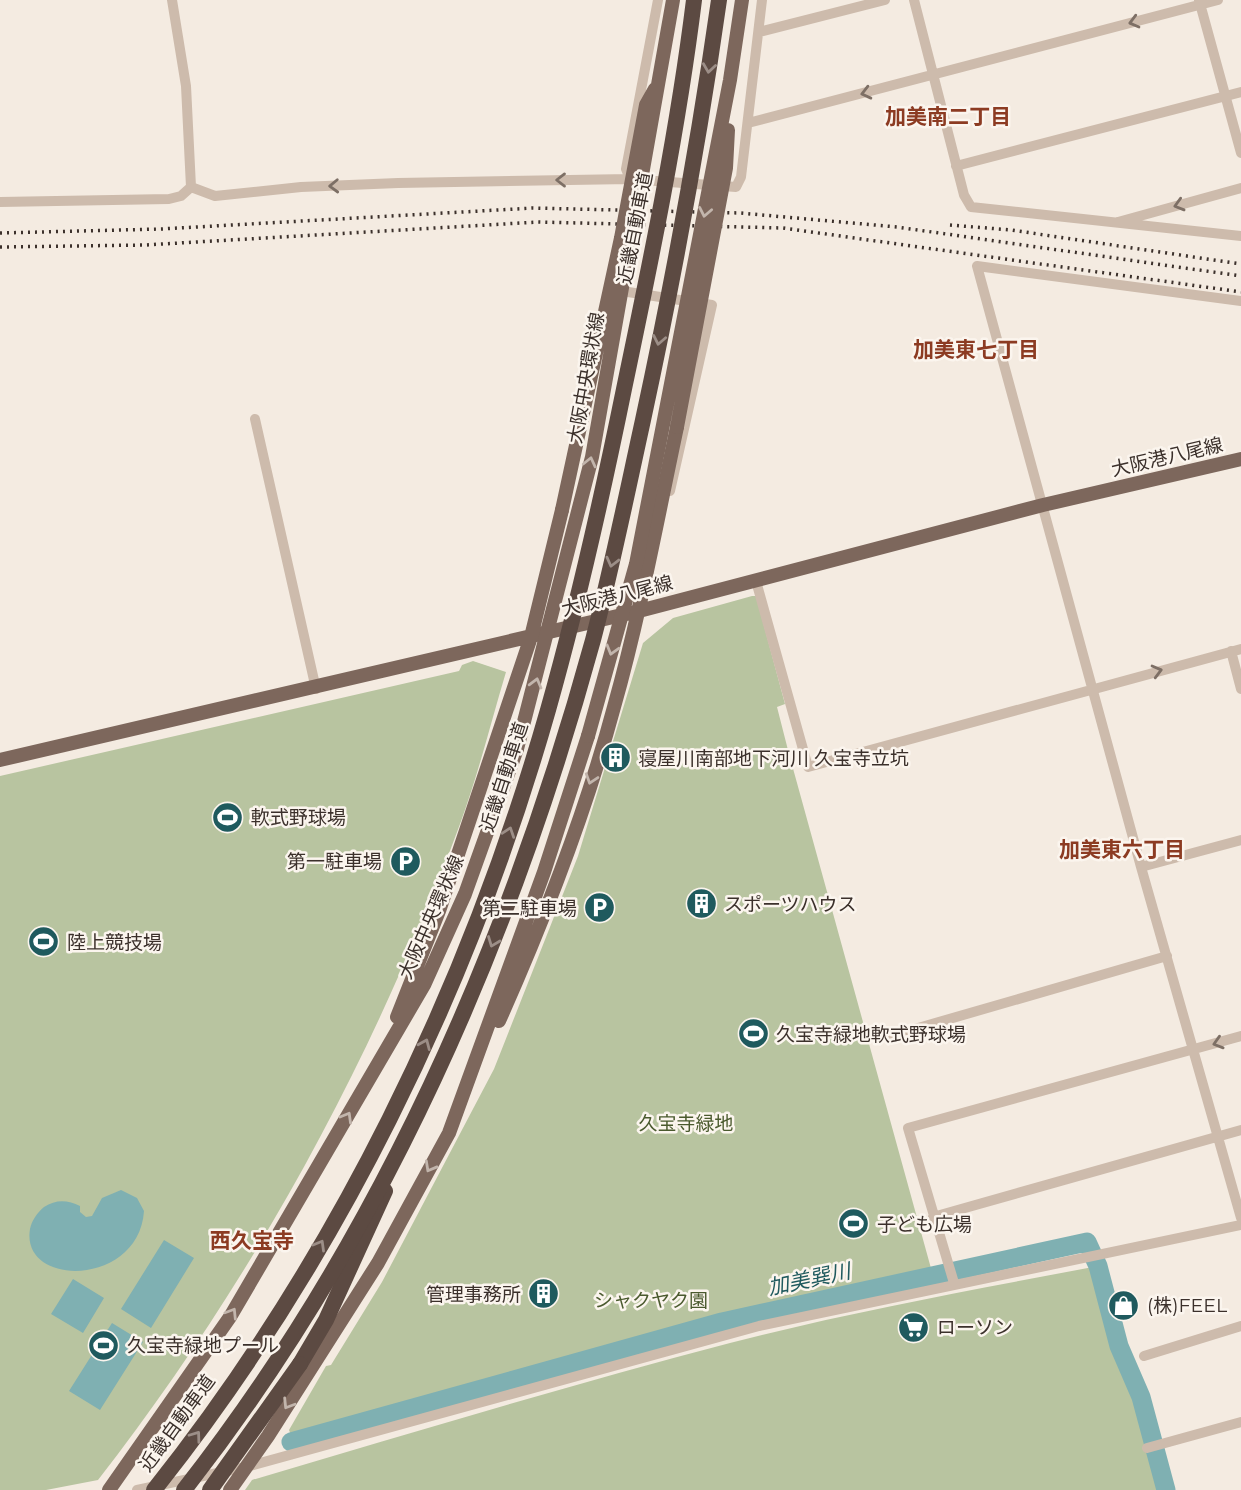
<svg xmlns="http://www.w3.org/2000/svg" width="1241" height="1490" font-family="Montserrat,'Noto Sans JP',sans-serif">
	<style>
		.green { fill: #b8c4a0 }
		.water { fill: #7fb0b2 }
		.lines { fill: none; stroke-linecap: round; stroke-linejoin: round }
		.river { stroke: #7fb0b2; stroke-width: 19 }
		.minor { stroke: #cdbbac; stroke-width: 10 }
		.major { stroke: #7d675c; stroke-width: 14 }
		.highway { stroke: #5c4a42; stroke-width: 16 }
		.rail { stroke: #3b302b; stroke-width: 3.5; stroke-dasharray: 2 5; stroke-linecap: butt }
		.major-bridge { stroke: #7d675c; stroke-width: 14 }
		.highway-bridge { stroke: #5c4a42; stroke-width: 16 }
		.oneway { stroke: #7d6f65 }
		.oneway2 { stroke: #9c8e87 }
		.oneway3 { stroke: #c2b5ac }
		.labels { text-anchor: middle; dominant-baseline: central; stroke-width: 5; stroke-linejoin: round; paint-order: stroke }
		.street-label { font-size: 19px; fill: #3b302b; stroke: #fbf5ee }
		.poi-label { font-size: 19px; fill: #3b302b; stroke: #fbf5ee; text-anchor: start }
		.park-label { font-size: 19px; fill: #4a5a2e; stroke: #fbf5ee }
		.neighbourhood-label { font-size: 21px; font-weight: bold; fill: #8c3b22; stroke: #fbf5ee }
		.water-label { font-size: 21px; font-style: italic; fill: #1f5a5e; stroke: #fbf5ee }
	</style>
	<rect width="100%" height="100%" fill="#f4ebe1"/>
	<!-- green -->
	<path class="green" d="M752,596h4l29,108 -8,3 12,47 143,518 -209,46 -430,122 -4,-10 37,-64 5,-1 51,-83 112,-213 84,-213 65,-213 30,-25z
		M473,661l33,11c-15,50 -28,103 -46,152 -86,235 -208,458 -362,656l-52,10h-46v-714l459,-105 3,-6z
		M1093,1267l22,79 22,52 26,92h-918l7,-10c159,-47 318,-95 478,-137 120,-31 242,-53 363,-76z"/>
	<!-- water -->
	<path class="water" d="M121,1190l16,8 7,13c-5,76 -124,77 -114,18 2,-9 7,-16 14,-22 12,-8 24,-7 36,-1v6l6,5 6,-1 10,-18z
		M164,1240l30,18 -43,70 -30,-19z
		M73,1279l31,19 -21,35 -32,-19z
		M112,1323l31,19 -43,68 -31,-19z"/>
	<g class="lines">
		<!-- river -->
		<path class="river" d="M291,1442l431,-120 365,-80 11,24 21,80 22,51 25,93"/>
		<!-- minor -->
		<path class="minor" d="M658,0l-32,169 4,10 106,8 5,-10 21,-177
			M914,0l50,195 7,12 270,29
			M1199,0l42,153
			M759,32l126,-32
			M748,123l470,-123
			M956,166l285,-74
			M191,187l24,9 86,-9 97,-4 232,-4
			M0,202l169,-3 12,-3 10,-9 -5,-101 -14,-86
			M1118,222l123,-34
			M615,290l97,15 -42,186
			M1241,301l-264,-35 164,601 100,351
			M255,419l61,270
			M756,581l52,186 433,-118
			M1231,651l10,38
			M1141,867l100,-27
			M887,1037l280,-81
			M933,1217l308,-87
			M954,1283l-46,-155 333,-92
			M1144,1356l97,-30
			M1147,1448l94,-26
			M137,1490l109,-23 513,-141 482,-101"/>
		<!-- major -->
		<path class="major" d="M0,760l639,-149 404,-106 198,-46
			M397,1017l42,-106 92,-274 31,-127
			M499,1021c45,-101 86,-206 115,-314 26,-92 43,-186 63,-280
			M109,1490l121,-173 194,-332 41,-91 52,-145
			M230,1490l38,-54 110,-173 71,-130 95,-261 44,-136"/>
		<!-- highway -->
		<path class="highway" d="M300,1364l26,-44 59,-129"/>
		<!-- rail -->
		<path class="rail" d="M950,225l61,5 230,34
			M0,233l161,-4 372,-21 207,5 157,14 344,49
			M0,247l145,-2 393,-23 245,6 458,64"/>
		<!-- major-bridge -->
		<path class="major-bridge" d="M677,427l49,-259 2,-38
			M562,510l59,-272 25,-133 9,-16
			M588,736l48,-172 94,-484 12,-80
			M517,749l75,-292 81,-457"/>
		<!-- highway-bridge -->
		<path class="highway-bridge" d="M154,1490c182,-229 314,-499 394,-780 30,-106 54,-213 76,-321 27,-129 54,-259 70,-389
			M184,1490c197,-251 325,-544 409,-850 19,-73 34,-147 50,-220 30,-139 56,-279 76,-420
			M210,1490l90,-126"/>
	</g>
	<!-- one-way arrows -->
	<defs><path id="oneway-chevron" d="M-2-3.5L2.5 0L-2 3.5" fill="none" stroke-width="1.6" stroke-linecap="round" stroke-linejoin="round" transform="scale(1.75)"/></defs>
	<g class="oneway">
		<use href="#oneway-chevron" transform="translate(1134 22) rotate(165)"/>
		<use href="#oneway-chevron" transform="translate(866 93) rotate(166)"/>
		<use href="#oneway-chevron" transform="translate(561 180) rotate(180)"/>
		<use href="#oneway-chevron" transform="translate(334 186) rotate(178)"/>
		<use href="#oneway-chevron" transform="translate(1179 205) rotate(164)"/>
		<use href="#oneway-chevron" transform="translate(1157 671) rotate(-15)"/>
		<use href="#oneway-chevron" transform="translate(1218 1043) rotate(163)"/>
	</g>
	<g class="oneway2">
		<use href="#oneway-chevron" transform="translate(709 68) rotate(98)"/>
		<use href="#oneway-chevron" transform="translate(659 340) rotate(101)"/>
		<use href="#oneway-chevron" transform="translate(612 562) rotate(104)"/>
		<use href="#oneway-chevron" transform="translate(509 832) rotate(-71)"/>
		<use href="#oneway-chevron" transform="translate(493 942) rotate(111)"/>
		<use href="#oneway-chevron" transform="translate(425 1044) rotate(-67)"/>
		<use href="#oneway-chevron" transform="translate(320 1245) rotate(-60)"/>
		<use href="#oneway-chevron" transform="translate(196 1436) rotate(-54)"/>
	</g>
	<g class="oneway3">
		<use href="#oneway-chevron" transform="translate(705 212) rotate(101)"/>
		<use href="#oneway-chevron" transform="translate(590 462) rotate(-77)"/>
		<use href="#oneway-chevron" transform="translate(612 650) rotate(106)"/>
		<use href="#oneway-chevron" transform="translate(536 683) rotate(-75)"/>
		<use href="#oneway-chevron" transform="translate(591 779) rotate(108)"/>
		<use href="#oneway-chevron" transform="translate(347 1117) rotate(-60)"/>
		<use href="#oneway-chevron" transform="translate(430 1167) rotate(119)"/>
		<use href="#oneway-chevron" transform="translate(232 1313) rotate(-58)"/>
		<use href="#oneway-chevron" transform="translate(288 1404) rotate(122)"/>
	</g>
	<!-- icons -->
	<defs>
		<symbol id="building-disc" viewBox="-11 -11 22 22"><circle r="9.5" fill="#1f5a5e" stroke="#fbf5ee"/><path d="M-4-6H4V6H1V3H-1V6H-4ZM-2.5-4.3h1.7v1.8h-1.7ZM.8-4.3h1.7v1.8H.8ZM-2.5-1h1.7V.8h-1.7ZM.8-1h1.7V.8H.8Z" fill="#fff"/></symbol>
		<symbol id="stadium-disc" viewBox="-11 -11 22 22"><circle r="9.5" fill="#1f5a5e" stroke="#fbf5ee"/><path d="M0-5a6.5 5 0 1 0 0 10a6.5 5 0 1 0 0-10ZM-3.5-1.8h7v3.6h-7Z" fill="#fff"/></symbol>
		<symbol id="parking-disc" viewBox="-11 -11 22 22"><circle r="9.5" fill="#1f5a5e" stroke="#fbf5ee"/><path d="M-3.5-5.5H1a3.5 3.5 0 0 1 0 7H-1V5.5H-3.5ZM-1-3.4V-.6H.8a1.4 1.4 0 0 0 0-2.8Z" fill="#fff"/></symbol>
		<symbol id="shop-disc" viewBox="-11 -11 22 22"><circle r="9.5" fill="#1f5a5e" stroke="#fbf5ee"/><path d="M-5-2.5h2.3a2.7 3.5 0 0 1 5.4 0H5L5.5 6h-11ZM-1.5-2.5h3a1.5 2.3 0 0 0-3 0Z" fill="#fff"/></symbol>
		<symbol id="supermarket-disc" viewBox="-11 -11 22 22"><circle r="9.5" fill="#1f5a5e" stroke="#fbf5ee"/><path d="M-6-5.5h2.5l.6 2H6L4.5 2H-2.5L-4.4-4H-6ZM-1.5 3.2a1.3 1.3 0 1 0 .1 0ZM3 3.2a1.3 1.3 0 1 0 .1 0Z" fill="#fff"/></symbol>
	</defs>
	<g fill-rule="evenodd">
		<use href="#building-disc" x="598" y="740" width="35" height="35"/>
		<use href="#stadium-disc" x="210" y="800" width="35" height="35"/>
		<use href="#parking-disc" x="388" y="844" width="35" height="35"/>
		<use href="#building-disc" x="684" y="886" width="35" height="35"/>
		<use href="#parking-disc" x="582" y="890" width="35" height="35"/>
		<use href="#stadium-disc" x="26" y="924" width="35" height="35"/>
		<use href="#stadium-disc" x="736" y="1016" width="35" height="35"/>
		<use href="#stadium-disc" x="836" y="1206" width="35" height="35"/>
		<use href="#building-disc" x="526" y="1276" width="35" height="35"/>
		<use href="#shop-disc" x="1106" y="1288" width="35" height="35"/>
		<use href="#supermarket-disc" x="896" y="1310" width="35" height="35"/>
		<use href="#stadium-disc" x="86" y="1328" width="35" height="35"/>
	</g>
	<g class="labels">
		<!-- street labels -->
		<g class="street-label">
			<text transform="translate(635 228) rotate(-79)">近畿自動車道</text>
			<text transform="translate(586 378) rotate(-80)">大阪中央環状線</text>
			<text transform="translate(1167 457) rotate(-13)">大阪港八尾線</text>
			<text transform="translate(617 596) rotate(-14)">大阪港八尾線</text>
			<text transform="translate(504 777) rotate(-72)">近畿自動車道</text>
			<text transform="translate(431 917) rotate(-66)">大阪中央環状線</text>
			<text transform="translate(177 1423) rotate(-54)">近畿自動車道</text>
		</g>
		<!-- poi labels -->
		<g class="poi-label">
			<text x="638" y="758">寝屋川南部地下河川 久宝寺立坑</text>
			<text x="251" y="817">軟式野球場</text>
			<text x="382" y="861" text-anchor="end">第一駐車場</text>
			<text x="724" y="904">スポーツハウス</text>
			<text x="577" y="908" text-anchor="end">第二駐車場</text>
			<text x="67" y="942">陸上競技場</text>
			<text x="776" y="1034">久宝寺緑地軟式野球場</text>
			<text x="877" y="1224">子ども広場</text>
			<text x="521" y="1294" text-anchor="end">管理事務所</text>
			<text x="1147" y="1305">(株)FEEL</text>
			<text x="937" y="1327">ローソン</text>
			<text x="127" y="1345">久宝寺緑地プール</text>
		</g>
		<!-- park labels -->
		<g class="park-label">
			<text x="686" y="1123">久宝寺緑地</text>
			<text x="651" y="1300">シャクヤク園</text>
		</g>
		<!-- neighbourhood labels -->
		<g class="neighbourhood-label">
			<text x="948" y="116">加美南二丁目</text>
			<text x="976" y="349">加美東七丁目</text>
			<text x="1122" y="849">加美東六丁目</text>
			<text x="252" y="1240">西久宝寺</text>
		</g>
		<!-- water labels -->
		<g class="water-label">
			<text transform="translate(809 1279) rotate(-12)">加美巽川</text>
		</g>
	</g>
</svg>
